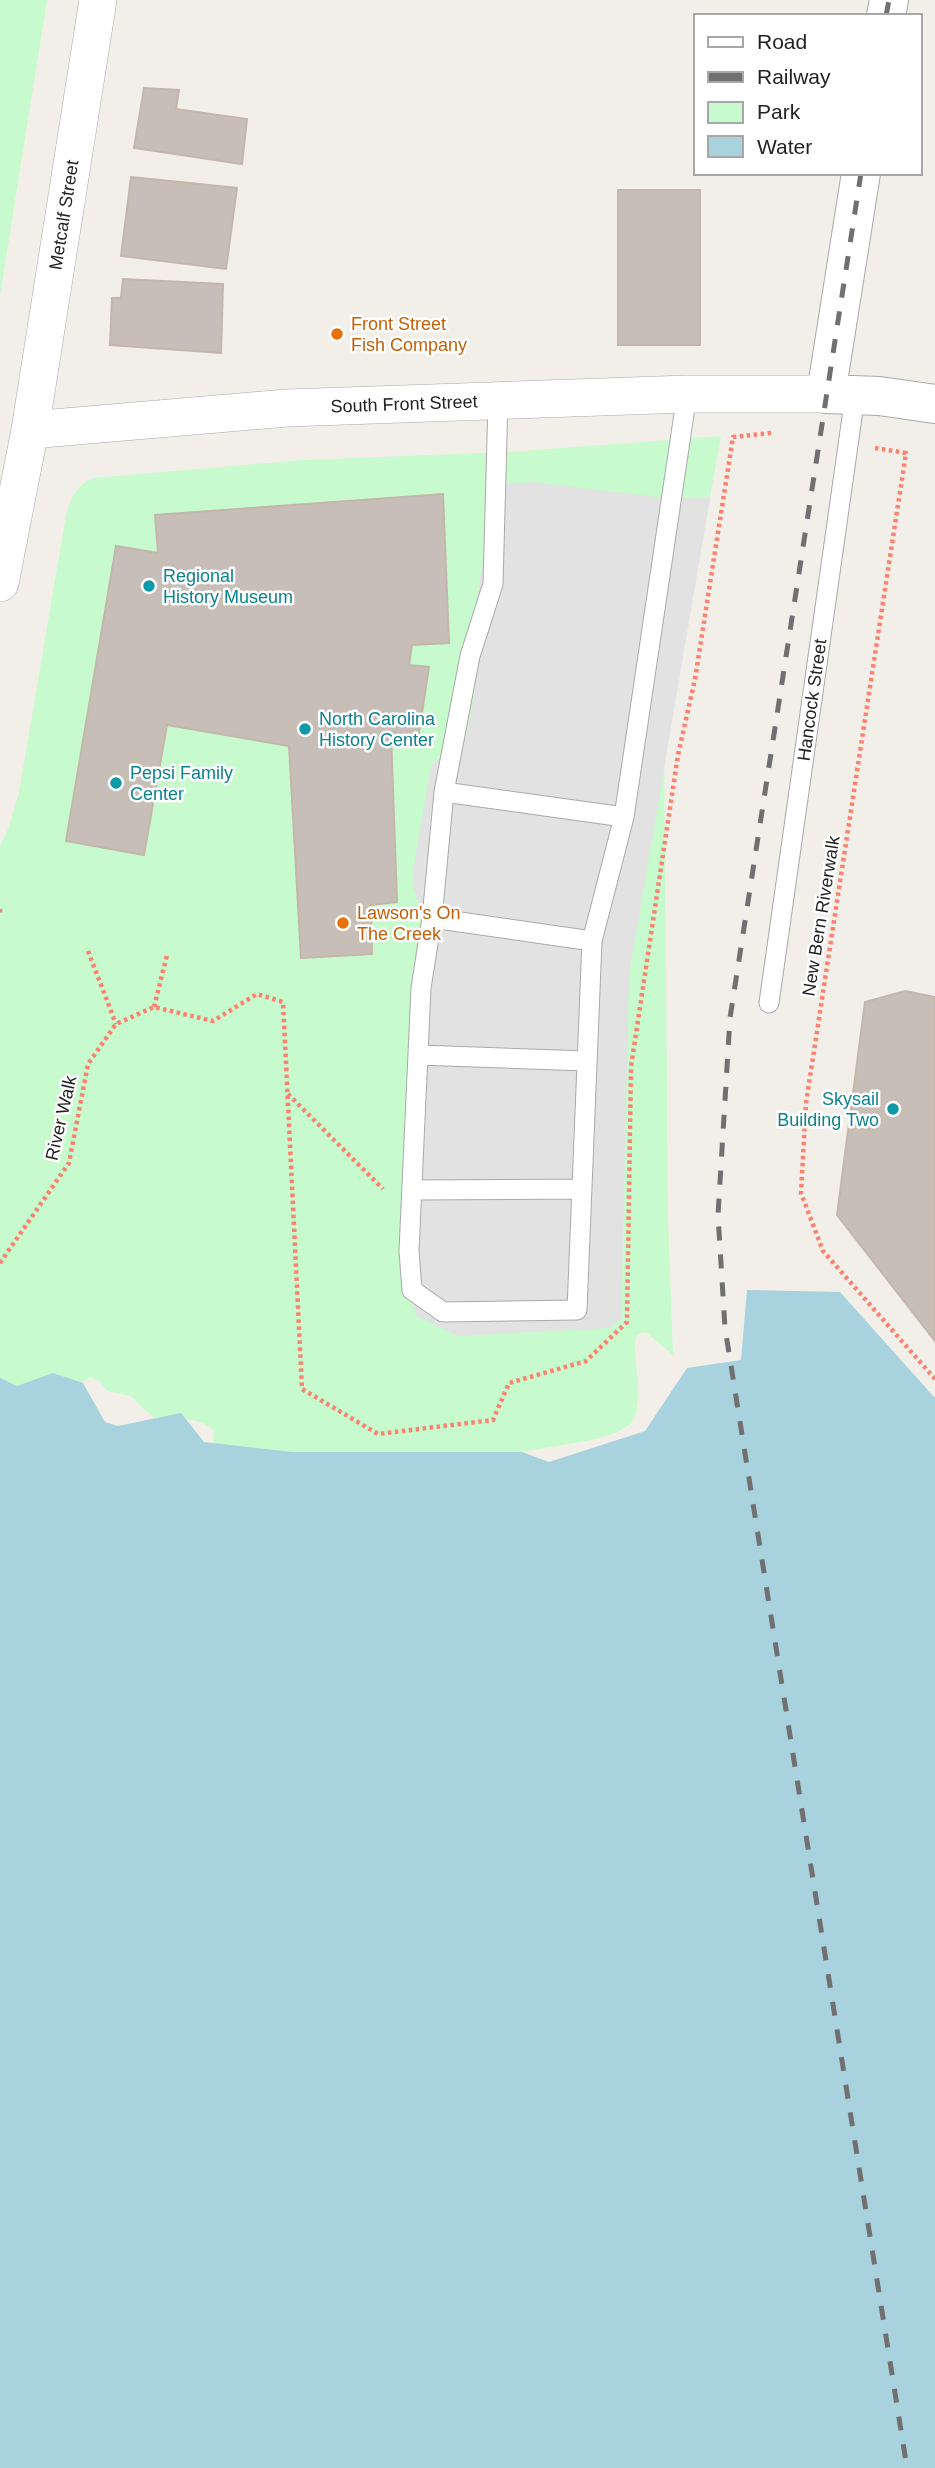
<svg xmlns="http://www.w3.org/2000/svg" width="935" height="2468" font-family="Helvetica,sans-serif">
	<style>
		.park { fill: #c7facc }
		.parking { fill: #e2e2e2 }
		.water { fill: #a9d2df }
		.building { fill: #c7bfb7; stroke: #c4b6aa; stroke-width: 2 }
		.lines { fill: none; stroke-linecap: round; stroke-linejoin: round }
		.service-casing { stroke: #a9a9a9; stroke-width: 21 }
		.minor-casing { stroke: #a9a9a9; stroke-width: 38 }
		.tertiary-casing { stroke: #a9a9a9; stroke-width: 40 }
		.path { stroke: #fb8270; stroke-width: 4.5; stroke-dasharray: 3.5 3.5; stroke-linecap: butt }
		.service { stroke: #fff; stroke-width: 19 }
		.minor { stroke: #fff; stroke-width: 37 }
		.tertiary { stroke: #fff; stroke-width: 38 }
		.rail { stroke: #707070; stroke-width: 5; stroke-dasharray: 14 14; stroke-linecap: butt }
		.food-dot { fill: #e8710a; stroke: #fff; stroke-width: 2.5 }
		.culture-dot { fill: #0f9aa8; stroke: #fff; stroke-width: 2.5 }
		.labels { text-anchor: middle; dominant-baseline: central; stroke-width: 5; stroke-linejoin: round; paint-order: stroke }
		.street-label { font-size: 18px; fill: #222; stroke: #fff }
		.food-label { font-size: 18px; fill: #c56008; stroke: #fff; text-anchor: start }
		.culture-label { font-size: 18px; fill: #0d838f; stroke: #fff; text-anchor: start }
	</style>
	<rect width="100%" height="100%" fill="#f2efe8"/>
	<!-- park -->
	<path class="park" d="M0,0h47l-47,295z
		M721,436l-57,314 4,467 5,138 -26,-22 -5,-1 -6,4c-4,23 6,47 1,70 0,4 -2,12 -5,15 -14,21 -89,25 -113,32h-305v-23c-12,-11 -44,-15 -60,-12l-23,-22 -24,-5 -6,-9 -11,-5 -10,6 -80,72v-609l9,-19 10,-34 47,-278c6,-19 10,-30 28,-37l209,-18 207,-8z"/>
	<!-- parking -->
	<path class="parking" d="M533,482l131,16h46l-81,477 -8,344 -11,9 -152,8 -41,-20 -15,-38 22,-362 -10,-26 -1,-19 18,-105 36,-35 5,-23 5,-31 -10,-20 29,-172z"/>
	<!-- water -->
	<path class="water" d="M747,1290l93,2 95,106v1070h-935v-1090l17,8 36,-13 30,10 22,39 13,4 63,-13 23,29 88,10h230l27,10 96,-31 42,-63 54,-8z"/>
	<!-- building -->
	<path class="building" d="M144,88l35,2 -3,19 71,10 -5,45 -108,-16z
		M131,177l106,11 -11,81 -105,-13z
		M618,190h82v155h-82z
		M123,279l100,5 -2,69 -111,-8 2,-47h9z
		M443,494l6,149 -37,2 -3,20 20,2 -11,72 -27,-6 6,169 -26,3 1,49 -71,4 -12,-212 -122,-21 -23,130 -78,-14 50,-295 42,7 -3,-38z
		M905,991l30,6v344l-98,-126 28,-213z"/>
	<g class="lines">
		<defs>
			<path id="service" d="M444,792l26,-136 23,-72 5,-183
				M624,817l-180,-25 -12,126 -11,70 -12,263 3,39 31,22 134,-2 15,-369 32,-124 63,-423
				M432,918l160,23
				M769,1003l86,-607
				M418,1055l169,6
				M412,1190l170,-1"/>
			<path id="minor" d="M30,430l257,-22 400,-14h139
				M0,583l30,-153 68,-430"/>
			<path id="tertiary" d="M886,16l3,-16
				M861,173l-35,221 53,2 56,8"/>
		</defs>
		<!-- service casing -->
		<use href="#service" class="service-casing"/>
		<!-- minor casing -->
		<use href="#minor" class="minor-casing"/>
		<!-- tertiary casing -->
		<use href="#tertiary" class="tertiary-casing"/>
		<!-- path -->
		<path class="path" d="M875,448l31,5 -100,650 -5,90 22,58 112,128
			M0,909v5
			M88,951l28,73
			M154,1007l13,-52
			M288,1094l95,95
			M0,1263l69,-100 19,-99 28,-40 38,-17 59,14 44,-27 26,8 19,387 76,45 115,-14 16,-37 77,-22 41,-39 4,-255 47,-312 17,-76 38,-242 38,-4"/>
		<!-- service -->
		<use href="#service" class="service"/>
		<!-- minor -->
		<use href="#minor" class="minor"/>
		<!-- tertiary -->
		<use href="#tertiary" class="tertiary"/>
		<!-- rail -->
		<path class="rail" d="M886,16l3,-16
			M861,173l-131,845 -12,197 7,113 182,1140"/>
	</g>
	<!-- markers -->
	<g class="food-dot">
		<circle cx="337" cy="334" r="7"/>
		<circle cx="343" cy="923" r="7"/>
	</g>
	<g class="culture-dot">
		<circle cx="149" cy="586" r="7"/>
		<circle cx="305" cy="729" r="7"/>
		<circle cx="116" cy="783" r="7"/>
		<circle cx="893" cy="1109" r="7"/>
	</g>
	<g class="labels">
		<!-- street labels -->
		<g class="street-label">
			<text transform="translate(64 215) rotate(-81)">Metcalf Street</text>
			<text transform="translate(404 404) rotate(-2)">South Front Street</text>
			<text transform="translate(812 700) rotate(-82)">Hancock Street</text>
			<text transform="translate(821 916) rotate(-81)">New Bern Riverwalk</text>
			<text transform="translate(61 1118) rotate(-77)">River Walk</text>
		</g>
		<!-- food labels -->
		<g class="food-label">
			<text x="351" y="324">Front Street<tspan x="351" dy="21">Fish Company</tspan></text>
			<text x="357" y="913">Lawson's On<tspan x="357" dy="21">The Creek</tspan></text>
		</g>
		<!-- culture labels -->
		<g class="culture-label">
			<text x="163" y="576">Regional<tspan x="163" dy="21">History Museum</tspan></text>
			<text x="319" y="719">North Carolina<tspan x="319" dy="21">History Center</tspan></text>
			<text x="130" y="773">Pepsi Family<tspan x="130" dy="21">Center</tspan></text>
			<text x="879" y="1099" text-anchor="end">Skysail<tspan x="879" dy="21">Building Two</tspan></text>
		</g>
	</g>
	<!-- legend -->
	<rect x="694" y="14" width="228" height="161" fill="#ffffff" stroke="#a7a7a7" stroke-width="2"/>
	<rect x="708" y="37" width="35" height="10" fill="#ffffff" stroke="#a7a7a7" stroke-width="2"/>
	<text x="757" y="49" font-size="21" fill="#222222">Road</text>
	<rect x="708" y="72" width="35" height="10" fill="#707070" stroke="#a7a7a7" stroke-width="2"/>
	<text x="757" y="84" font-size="21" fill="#222222">Railway</text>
	<rect x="708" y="102" width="35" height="21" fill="#c7facc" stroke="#a7a7a7" stroke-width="2"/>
	<text x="757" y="119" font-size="21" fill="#222222">Park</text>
	<rect x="708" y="136" width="35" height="21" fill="#a9d2df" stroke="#a7a7a7" stroke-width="2"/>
	<text x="757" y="154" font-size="21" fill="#222222">Water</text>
</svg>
